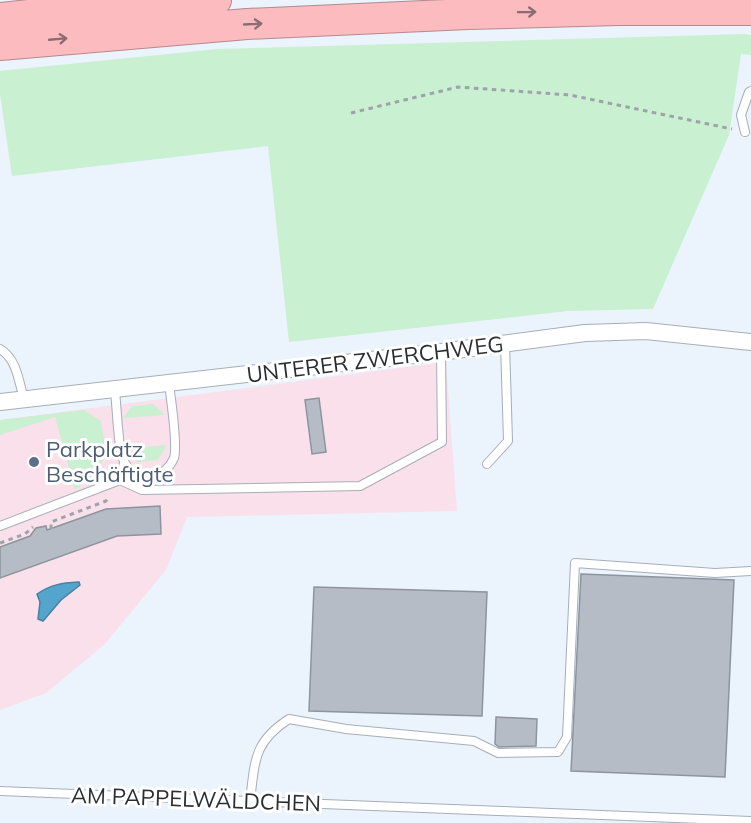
<svg xmlns="http://www.w3.org/2000/svg" width="751" height="823" font-family="Mulish,sans-serif">
	<style>
		.commercial { fill: #f9e0ea }
		.green { fill: #c9f0d0 }
		.water { fill: #54a5cd; stroke: #48819e; stroke-width: 1.5 }
		.building { fill: #b5bcc6; stroke: #8d949e; stroke-width: 1.5 }
		.lines { fill: none; stroke-linecap: round; stroke-linejoin: round }
		.lane-casing { stroke: #a7aeb8; stroke-width: 10 }
		.street-casing { stroke: #a7aeb8; stroke-width: 18 }
		.highway-casing { stroke: #b38a8d; stroke-width: 32 }
		.path { stroke: #9da3aa; stroke-width: 3; stroke-dasharray: 4.5 4.5; stroke-linecap: butt }
		.lane { stroke: #fff; stroke-width: 8 }
		.street { stroke: #fff; stroke-width: 16 }
		.highway { stroke: #fcbbbf; stroke-width: 30 }
		.oneway { stroke: #896d71 }
		.service-dot { fill: #5c6f8a; stroke: #fff; stroke-width: 2 }
		.labels { text-anchor: middle; dominant-baseline: central; stroke-width: 6; stroke-linejoin: round; paint-order: stroke }
		.street-label { font-size: 22px; fill: #2b2e31; stroke: #fff }
		.service-label { font-size: 22px; fill: #4e5e75; stroke: #fff; text-anchor: start }
	</style>
	<rect width="100%" height="100%" fill="#ebf3fd"/>
	<!-- commercial -->
	<path class="commercial" d="M446,362l11,149 -270,6 -21,53 -62,75 -58,48 -46,17v-290z"/>
	<!-- green -->
	<path class="green" d="M744,34l7,1v20l-10,-1 -12,81 -76,174 -85,2 -279,31 -21,-196 -256,30 -12,-82v-23l217,-22z
		M153,404l12,11 -42,3 9,-12z
		M84,410l17,11 5,32 -9,21 -22,16 -20,-73 -55,18v-15z
		M167,445l-9,15 -21,2 -12,-13z"/>
	<!-- water -->
	<path class="water" d="M79,582l1,3 -19,15 -18,21 -5,-2 2,-17 -3,-8c15,-10 25,-11 42,-12z"/>
	<!-- building -->
	<path class="building" d="M319,398l7,54 -14,2 -7,-54z
		M160,506l1,28 -44,2 -117,42v-31l30,-11 6,-8 10,-2 1,4 59,-21z
		M581,574l153,6 -9,197 -154,-6z
		M314,587l173,5 -5,124 -173,-5z
		M496,717l41,2 -1,27 -37,1 -4,-3z"/>
	<g class="lines">
		<defs>
			<path id="lane" d="M745,132l-4,-17 8,-23 2,-1
				M0,349c17,10 19,33 24,51
				M115,390c1,13 2,25 3,38 2,16 1,37 17,45 6,3 12,4 18,3 10,-2 17,-9 21,-18 4,-13 -3,-58 -5,-74
				M124,463l-4,17 22,10 218,-4 82,-44 -1,-90
				M487,464l21,-23 -3,-98
				M0,526l120,-46
				M0,791l751,30
				M250,801c5,-39 3,-59 39,-82l57,10 128,12 24,12 60,-1 9,-15 8,-174 140,10 36,-2"/>
			<path id="street" d="M0,402l441,-50 144,-19 61,-2 105,11"/>
			<path id="highway" d="M0,18l77,-8 139,-10
				M0,45l247,-21 221,-10 151,-4h132"/>
		</defs>
		<!-- lane casing -->
		<use href="#lane" class="lane-casing"/>
		<!-- street casing -->
		<use href="#street" class="street-casing"/>
		<!-- highway casing -->
		<use href="#highway" class="highway-casing"/>
		<!-- path -->
		<path class="path" d="M351,113l107,-26 112,8 162,34
			M51,529v-7l55,-21 3,-5
			M0,543l25,-9 8,-7"/>
		<!-- lane -->
		<use href="#lane" class="lane"/>
		<!-- street -->
		<use href="#street" class="street"/>
		<!-- highway -->
		<use href="#highway" class="highway"/>
	</g>
	<!-- one-way arrows -->
	<defs><path id="oneway-shaft" d="M-6 0H5M1.5-3L5.5 0L1.5 3" fill="none" stroke-width="1.6" stroke-linecap="round" stroke-linejoin="round" transform="scale(1.5)"/></defs>
	<g class="oneway">
		<use href="#oneway-shaft" transform="translate(527 12) rotate(-1)"/>
		<use href="#oneway-shaft" transform="translate(253 24) rotate(-3)"/>
		<use href="#oneway-shaft" transform="translate(58 39) rotate(-5)"/>
	</g>
	<!-- markers -->
	<circle class="service-dot" cx="34" cy="462" r="6"/>
	<g class="labels">
		<!-- street labels -->
		<g class="street-label">
			<text transform="translate(375 359) rotate(-7)">UNTERER ZWERCHWEG</text>
			<text transform="translate(196 799) rotate(2)">AM PAPPELWÄLDCHEN</text>
		</g>
		<!-- service labels -->
		<g class="service-label">
			<text x="46" y="449">Parkplatz<tspan x="46" dy="25">Beschäftigte</tspan></text>
		</g>
	</g>
</svg>
